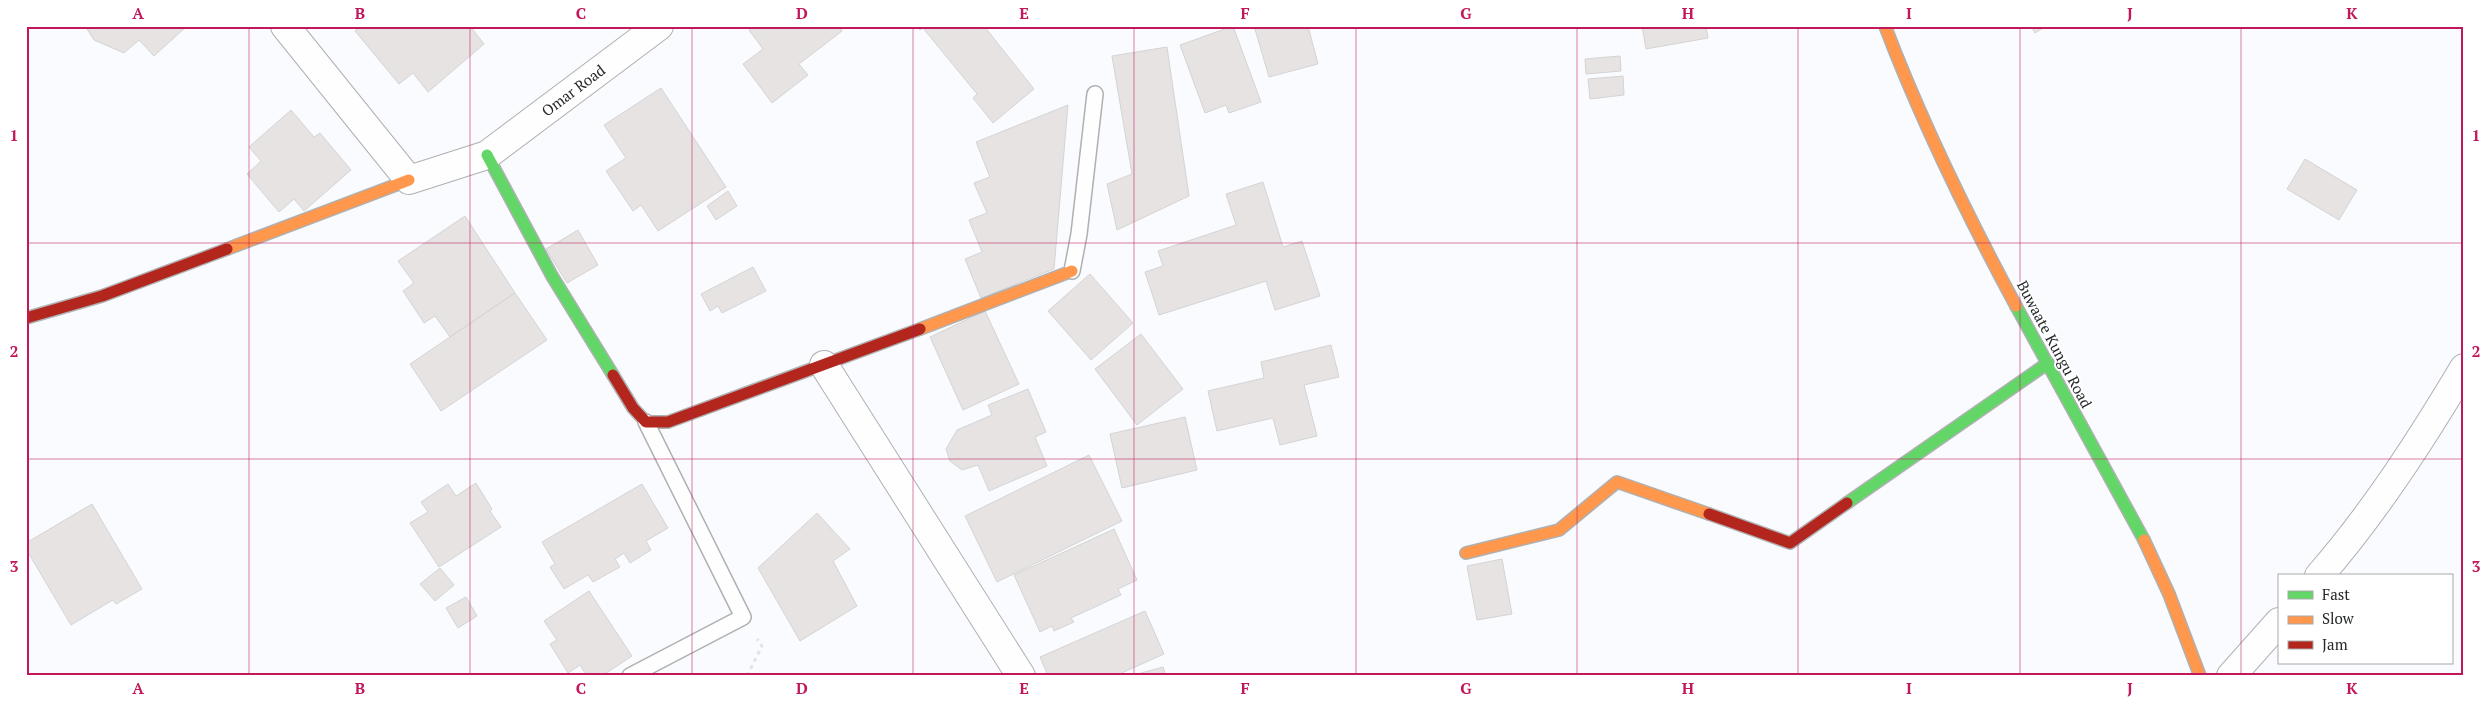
<svg xmlns="http://www.w3.org/2000/svg" width="2490" height="702" font-family="'PT Serif',serif">
	<style>
		.building { fill: #e7e3e2; stroke: #d4d4d5 }
		.lines { fill: none; stroke-linecap: round; stroke-linejoin: round }
		.lane-casing { stroke: #afb0b2; stroke-width: 18 }
		.street-casing { stroke: #afb0b2; stroke-width: 30 }
		.fast-casing { stroke: #afb0b2; stroke-width: 14 }
		.slow-casing { stroke: #afb0b2; stroke-width: 14 }
		.jam-casing { stroke: #afb0b2; stroke-width: 14 }
		.path { stroke: #e3e3e4; stroke-width: 3; stroke-dasharray: 4 4; stroke-linecap: butt }
		.lane { stroke: #fefeff; stroke-width: 15 }
		.street { stroke: #fefeff; stroke-width: 28 }
		.fast { stroke: #63d668; stroke-width: 11 }
		.slow { stroke: #ff974d; stroke-width: 11 }
		.jam { stroke: #b3261e; stroke-width: 11 }
		.grid { fill: none; stroke: #c2185b; stroke-width: 1; stroke-opacity: 0.55 }
		.labels { text-anchor: middle; dominant-baseline: central; stroke-width: 4; stroke-linejoin: round; paint-order: stroke }
		.street-label { font-size: 15px; fill: #27292a; stroke: #fff }
		.neatline { fill: none; stroke: #c2185b; stroke-width: 2 }
		.grid-label { font-size: 16px; text-anchor: middle; font-weight: bold; fill: #c2185b }
	</style>
	<rect width="100%" height="100%" fill="#f9fbfe"/>
	<!-- building -->
	<path class="building" d="M85,26h102l-33,30 -15,-16 -15,13 -30,-13z
		M361,26h109l14,18 -56,48 -15,-19 -14,11 -44,-53z
		M753,26h86l3,5 -43,33 9,11 -36,28 -29,-39 20,-15 -14,-19z
		M917,26h67l50,63 -41,34 -20,-25 4,-4 -54,-66 -3,2z
		M1233,26l28,76 -32,11 -3,-8 -21,8 -25,-68z
		M1254,26h54l10,38 -49,13z
		M1642,26h64l2,12 -62,11z
		M2031,26h15l-11,7z
		M1167,47l22,149 -72,34 -10,-46 25,-10 -20,-118z
		M1620,56l1,15 -35,3 -1,-15z
		M1623,76l1,19 -34,4 -2,-20z
		M661,88l65,99 -68,44 -17,-26 -8,6 -27,-40 20,-13 -22,-33z
		M1068,105l-14,164 -73,29 -16,-39 17,-7 -13,-32 18,-7 -13,-30 16,-6 -14,-35z
		M291,110l23,27 6,-4 31,37 -47,41 -10,-12 -15,13 -32,-38 14,-13 -12,-14z
		M2305,159l52,31 -18,30 -52,-31z
		M1263,182l20,65 19,-6 18,55 -45,14 -9,-29 -107,34 -14,-43 18,-6 -5,-15 78,-26 -10,-31z
		M728,191l9,15 -21,14 -9,-14z
		M465,216l50,77 -65,44 -15,-21 -11,7 -21,-32 11,-8 -16,-22z
		M578,230l20,35 -31,18 -21,-34z
		M753,267l13,24 -44,22 -4,-7 -8,5 -9,-17z
		M1090,274l43,49 -42,37 -43,-49z
		M515,293l32,47 -106,71 -31,-47z
		M985,311l34,73 -56,26 -33,-73z
		M1141,334l42,55 -46,36 -42,-56z
		M1331,345l8,32 -35,8 13,51 -37,9 -7,-27 -56,13 -9,-40 56,-13 -3,-16z
		M1028,389l18,43 -11,5 12,29 -58,25 -11,-26 -16,5 -12,-9 -4,-12 11,-19 35,-15 -4,-10z
		M1185,417l12,53 -75,18 -12,-54z
		M1089,455l33,66 -125,61 -32,-66z
		M476,483l16,26 -2,2 11,16 -62,40 -29,-44 18,-11 -7,-10 27,-18 8,12z
		M642,484l26,44 -22,13 5,9 -21,13 -6,-10 -9,6 5,8 -27,15 -5,-7 -24,14 -14,-22 5,-3 -13,-22z
		M92,504l50,85 -26,15 -3,-4 -42,25 -45,-76v-6z
		M817,513l33,36 -17,12 24,45 -57,35 -42,-73z
		M1114,529l23,51 -19,9 3,6 -50,23 3,4 -20,9 -2,-5 -12,6 -26,-57z
		M1502,559l10,55 -35,6 -10,-54z
		M440,568l14,17 -19,16 -15,-17z
		M589,591l43,65 -30,20h-15l-7,-11 -12,8 -18,-29 7,-4 -13,-19z
		M466,597l11,19 -19,12 -12,-20z
		M1145,611l19,43 -49,22h-67l-8,-19z
		M1163,667l3,9h-36z"/>
	<g class="lines">
		<defs>
			<path id="lane" d="M1072,271l7,-37 16,-140
				M630,676l113,-59 -97,-195"/>
			<path id="street" d="M285,26l124,154 78,-25 172,-129
				M824,365l197,311
				M2319,576c55,-63 102,-136 145,-208
				M2231,676l48,-54"/>
			<path id="fast" d="M487,155l65,121 61,99
				M2016,306l128,234
				M1847,503l201,-140"/>
			<path id="slow" d="M1885,26c37,97 82,189 131,280
				M227,249l182,-69
				M920,329l152,-58
				M2144,540l25,54 31,82
				M1466,553l93,-23 58,-48 92,32"/>
			<path id="jam" d="M26,318l76,-22 125,-47
				M613,375l20,33 13,14h22l252,-93
				M1709,514l81,29 57,-40"/>
		</defs>
		<!-- lane casing -->
		<use href="#lane" class="lane-casing"/>
		<!-- street casing -->
		<use href="#street" class="street-casing"/>
		<!-- fast casing -->
		<use href="#fast" class="fast-casing"/>
		<!-- slow casing -->
		<use href="#slow" class="slow-casing"/>
		<!-- jam casing -->
		<use href="#jam" class="jam-casing"/>
		<!-- path -->
		<path class="path" d="M747,676l15,-30 -5,-7"/>
		<!-- lane -->
		<use href="#lane" class="lane"/>
		<!-- street -->
		<use href="#street" class="street"/>
		<!-- fast -->
		<use href="#fast" class="fast"/>
		<!-- slow -->
		<use href="#slow" class="slow"/>
		<!-- jam -->
		<use href="#jam" class="jam"/>
	</g>
	<!-- grid -->
	<path class="grid" d="M249,26v650M470,26v650M692,26v650M913,26v650M1134,26v650M1356,26v650M1577,26v650M1798,26v650M2020,26v650M2241,26v650M26,243h2438M26,459h2438"/>
	<g class="labels">
		<!-- street labels -->
		<g class="street-label">
			<text transform="translate(573 90) rotate(-37)">Omar Road</text>
			<text transform="translate(2055 344) rotate(62)">Buwaate Kungu Road</text>
		</g>
	</g>
	<!-- border -->
	<rect width="2490" height="702" fill="none" stroke="#ffffff" stroke-width="55"/>
	<!-- legend -->
	<rect x="2278" y="574" width="175" height="90" fill="#ffffff" stroke="#a9a9aa"/>
	<rect x="2288" y="591" width="25" height="8" fill="#63d668" stroke="#a9a9aa"/>
	<text x="2322" y="600" font-size="15" fill="#27292a">Fast</text>
	<rect x="2288" y="616" width="25" height="8" fill="#ff974d" stroke="#a9a9aa"/>
	<text x="2322" y="624" font-size="15" fill="#27292a">Slow</text>
	<rect x="2288" y="641" width="25" height="8" fill="#b3261e" stroke="#a9a9aa"/>
	<text x="2322" y="650" font-size="15" fill="#27292a">Jam</text>
	<rect x="28" y="28" width="2434" height="646" class="neatline"/>
	<g class="grid-label">
		<text x="138" y="19">A</text>
		<text x="360" y="19">B</text>
		<text x="581" y="19">C</text>
		<text x="802" y="19">D</text>
		<text x="1024" y="19">E</text>
		<text x="1245" y="19">F</text>
		<text x="1466" y="19">G</text>
		<text x="1688" y="19">H</text>
		<text x="1909" y="19">I</text>
		<text x="2130" y="19">J</text>
		<text x="2352" y="19">K</text>
		<text x="14" y="141">1</text>
		<text x="2476" y="141">1</text>
		<text x="14" y="357">2</text>
		<text x="2476" y="357">2</text>
		<text x="14" y="572">3</text>
		<text x="2476" y="572">3</text>
		<text x="138" y="694">A</text>
		<text x="360" y="694">B</text>
		<text x="581" y="694">C</text>
		<text x="802" y="694">D</text>
		<text x="1024" y="694">E</text>
		<text x="1245" y="694">F</text>
		<text x="1466" y="694">G</text>
		<text x="1688" y="694">H</text>
		<text x="1909" y="694">I</text>
		<text x="2130" y="694">J</text>
		<text x="2352" y="694">K</text>
	</g>
</svg>
